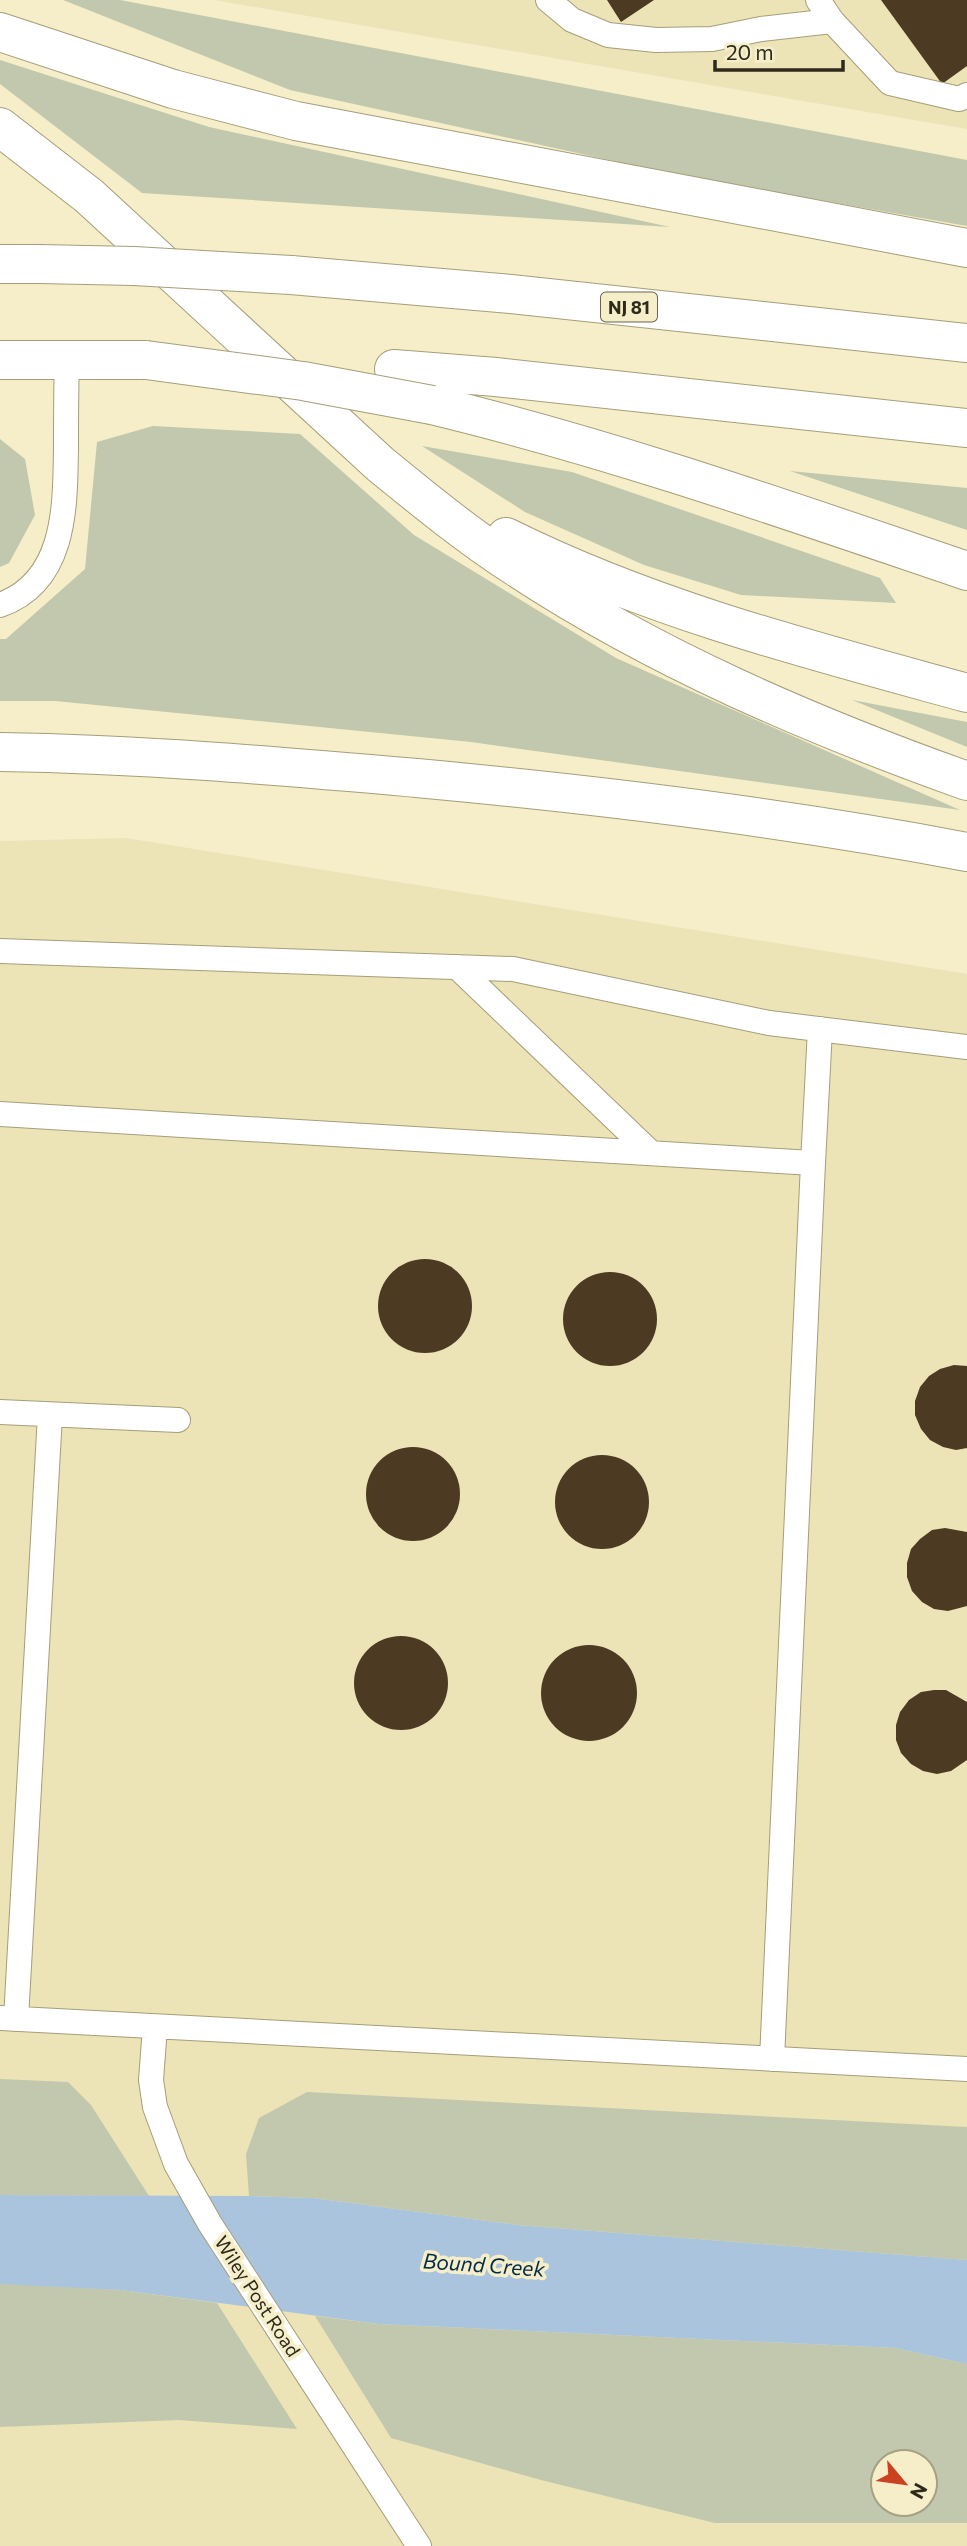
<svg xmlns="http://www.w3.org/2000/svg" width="967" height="2546" font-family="Commissioner,sans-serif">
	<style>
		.built { fill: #ece3b6; fill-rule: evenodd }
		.green { fill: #c1c8ad; fill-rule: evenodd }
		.water { fill: #abc4dd }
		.building { fill: #4c3a22 }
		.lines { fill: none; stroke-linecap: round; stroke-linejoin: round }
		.service-casing { stroke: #a59e7b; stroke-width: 26 }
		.tertiary-casing { stroke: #a59e7b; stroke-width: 40 }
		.motorway-casing { stroke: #a59e7b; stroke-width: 40 }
		.service { stroke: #fff; stroke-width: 24 }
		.tertiary { stroke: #fff; stroke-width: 38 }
		.motorway { stroke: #fff; stroke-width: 38 }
		.motorway-bridge-casing { stroke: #a59e7b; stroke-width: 40; stroke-linecap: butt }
		.motorway-bridge { stroke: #fff; stroke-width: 38 }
		.labels { text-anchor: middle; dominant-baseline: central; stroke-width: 7; stroke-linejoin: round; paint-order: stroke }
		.shield { fill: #f5eec8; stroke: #696550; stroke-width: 2 }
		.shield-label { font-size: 18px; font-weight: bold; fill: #2d2a1c }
		.street-label { font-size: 19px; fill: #2d2a1c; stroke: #f5eec8 }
		.water-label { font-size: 21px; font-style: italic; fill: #012b4c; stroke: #f5eec8 }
	</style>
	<rect width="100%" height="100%" fill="#f5eec8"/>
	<!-- built -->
	<path class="built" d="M214,0h753v129z
		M126,838l841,136v1572h-967v-1705zM883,2462h42v42h-42z"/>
	<!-- green -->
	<path class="green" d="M63,0h57l847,160v66l-285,-50 -392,-86z
		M0,60l209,67 461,100 -528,-34 -142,-109z
		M153,426l147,8 114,101 202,123 344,152 -489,-68 -416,-41h-55v-62h6l79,-70 12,-127z
		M0,439l25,20 10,56 -26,48 -9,4z
		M422,446l150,26 308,106 16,25 -155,-8 -97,-30 -119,-53z
		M790,471l177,17v42z
		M852,700l115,22v25z
		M0,2079l68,3 23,23 58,91 -149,-1z
		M307,2092l660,35v133l-450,-35 -204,-27 -64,-2 -3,-42 13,-36z
		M12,2283l108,7 97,13 80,126 -118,-9 -179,7v-143z
		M315,2316l64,8 516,24 72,16v159h-252l-174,-43 -150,-42zM883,2462h42v42h-42z"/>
	<!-- water -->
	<path class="water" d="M0,2195l249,1 64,2 204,27 450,35v104l-72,-16 -516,-24 -259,-34 -120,-6z"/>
	<!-- building -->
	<path class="building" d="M607,0h47l-33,22z
		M881,0h86v66l-25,18z
		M378 1306a47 47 0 1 1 94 0a47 47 0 1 1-94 0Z
		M563 1319a47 47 0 1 1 94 0a47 47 0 1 1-94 0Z
		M954,1365l13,1v82l-11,2 -13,-3 -13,-7 -9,-11 -6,-14v-14l5,-14 9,-11 11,-7z
		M366 1494a47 47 0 1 1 94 0a47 47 0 1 1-94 0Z
		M555 1502a47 47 0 1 1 94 0a47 47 0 1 1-94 0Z
		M945,1528l22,4v74l-19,5 -14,-2 -12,-7 -10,-11 -5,-14v-14l4,-14 9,-10 12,-9z
		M354 1683a47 47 0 1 1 94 0a47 47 0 1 1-94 0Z
		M541 1693a48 48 0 1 1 96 0a48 48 0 1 1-96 0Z
		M934,1690h12l21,12v58l-16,11 -14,3 -14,-3 -12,-7 -10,-11 -5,-13v-15l4,-13 9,-12 12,-8z"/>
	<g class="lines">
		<defs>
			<path id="service" d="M548,0l24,20 36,15 48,5 56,-1 49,-10 71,-8 -14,-21
				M832,21l58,62 69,16 8,-4
				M0,605c67,-24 65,-100 66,-158 0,-29 0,-58 1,-87
				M0,951l513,18 256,54 198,24
				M457,967l193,185
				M0,1114l813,49 7,-134
				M0,1412l178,8
				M0,2018l967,51
				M16,2019l34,-604
				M155,2027l-4,53 4,27 21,57 34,60 209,322
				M772,2059l41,-896"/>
			<path id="tertiary" d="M0,127l89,69 291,268c44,36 88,72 136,103 140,92 294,158 451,214
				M506,537c147,73 304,113 461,156
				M0,752c140,2 278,14 417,26 184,17 368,39 550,74"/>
			<path id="motorway" d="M0,32l173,57 123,32 671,127
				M0,264h39
				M291,275l220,19 456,49
				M0,360h146
				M394,369l102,8 471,51
				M432,405c182,44 358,106 535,166"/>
		</defs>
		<!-- service casing -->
		<use href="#service" class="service-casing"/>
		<!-- tertiary casing -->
		<use href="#tertiary" class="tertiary-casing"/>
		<!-- motorway casing -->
		<use href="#motorway" class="motorway-casing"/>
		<!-- service -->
		<use href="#service" class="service"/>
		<!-- tertiary -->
		<use href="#tertiary" class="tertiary"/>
		<!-- motorway -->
		<use href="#motorway" class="motorway"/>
		<defs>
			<path id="motorway-bridge" d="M39,264l95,2 157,9
				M146,360l157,21 129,24"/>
		</defs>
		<!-- motorway-bridge casing -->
		<use href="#motorway-bridge" class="motorway-bridge-casing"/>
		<!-- motorway-bridge -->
		<use href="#motorway-bridge" class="motorway-bridge"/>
	</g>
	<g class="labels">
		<!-- shield labels -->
		<rect class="shield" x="601" y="292.5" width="56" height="29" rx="5"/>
		<g class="shield-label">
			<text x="629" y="307">NJ 81</text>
		</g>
		<!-- street labels -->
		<g class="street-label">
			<text transform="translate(258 2296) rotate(57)">Wiley Post Road</text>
		</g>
		<!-- water labels -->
		<g class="water-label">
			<text transform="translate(484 2264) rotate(4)">Bound Creek</text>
		</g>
	</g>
	<!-- north arrow -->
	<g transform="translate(904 2483) rotate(119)"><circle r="33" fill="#f5eec8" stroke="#a5a083" stroke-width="2"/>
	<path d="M0-5L12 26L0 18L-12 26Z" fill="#cc4221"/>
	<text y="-10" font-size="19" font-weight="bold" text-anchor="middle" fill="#2d2a1c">N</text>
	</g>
	<!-- scale -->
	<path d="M715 60v10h128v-10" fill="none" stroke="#2d2a1c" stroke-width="3.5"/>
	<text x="726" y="60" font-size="21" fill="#2d2a1c" stroke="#f5eec8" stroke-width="5" paint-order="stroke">20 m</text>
</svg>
